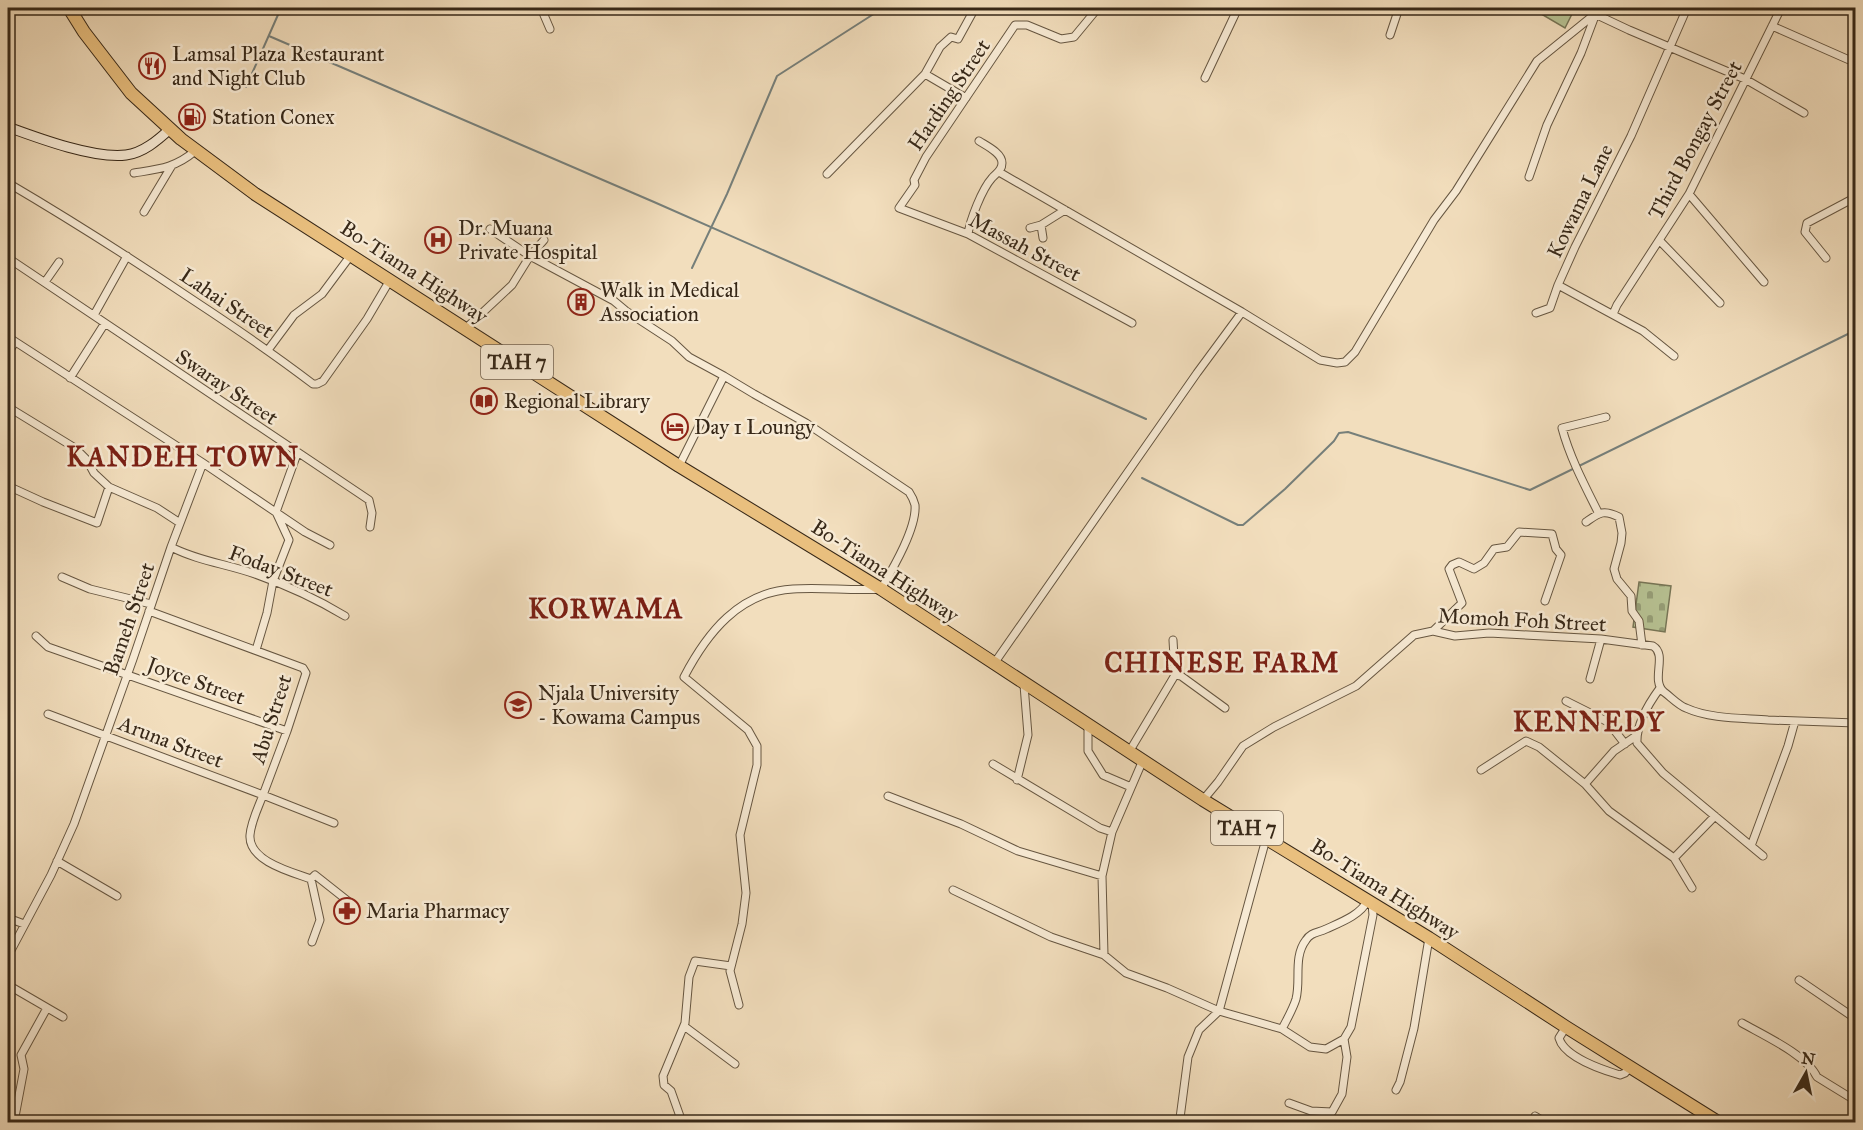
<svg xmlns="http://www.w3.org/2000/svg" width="1863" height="1130" font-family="'IM FELL Great Primer',serif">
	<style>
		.cemetery { fill: url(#cemetery-stones); stroke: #777556; stroke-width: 1.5 }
		.pitch { fill: #b7c293; stroke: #777556; stroke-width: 1.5 }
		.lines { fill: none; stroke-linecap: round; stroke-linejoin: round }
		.stream { stroke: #767f7a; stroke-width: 2 }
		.street-casing { stroke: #665641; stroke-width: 9 }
		.secondary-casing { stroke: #372818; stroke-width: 11 }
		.highway-casing { stroke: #372818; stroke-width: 14 }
		.street { stroke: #f7ead4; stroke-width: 7 }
		.secondary { stroke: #f7ead4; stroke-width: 9 }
		.highway { stroke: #e9bf7e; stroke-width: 12 }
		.labels { text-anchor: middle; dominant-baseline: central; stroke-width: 5; stroke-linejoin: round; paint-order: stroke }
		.shield { fill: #f7ead4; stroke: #716250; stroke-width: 1.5 }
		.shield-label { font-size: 20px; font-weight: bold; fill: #372818 }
		.poi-label { font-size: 21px; fill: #372818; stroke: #f7ead4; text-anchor: start }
		.street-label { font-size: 21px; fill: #372818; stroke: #f7ead4 }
		.district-label { font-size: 27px; font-weight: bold; letter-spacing: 1.5px; fill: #7a1f14; stroke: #f7ead4 }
	</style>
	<defs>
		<pattern id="cemetery-stones" width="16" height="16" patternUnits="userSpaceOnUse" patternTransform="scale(1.5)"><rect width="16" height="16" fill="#b7c293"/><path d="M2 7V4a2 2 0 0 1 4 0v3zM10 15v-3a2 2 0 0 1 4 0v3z" fill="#969e77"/></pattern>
	</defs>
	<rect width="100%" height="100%" fill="#f2debd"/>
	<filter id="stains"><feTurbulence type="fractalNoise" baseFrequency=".00333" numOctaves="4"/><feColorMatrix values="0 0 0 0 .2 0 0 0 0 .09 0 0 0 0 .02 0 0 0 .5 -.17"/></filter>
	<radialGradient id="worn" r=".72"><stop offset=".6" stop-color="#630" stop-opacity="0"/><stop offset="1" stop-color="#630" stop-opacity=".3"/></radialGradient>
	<!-- cemetery -->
	<path class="cemetery" d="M1639,582l32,4 -6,46 -32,-5z"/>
	<!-- pitch -->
	<path class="pitch" d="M1531,8h44l-10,20z"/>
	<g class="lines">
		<!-- stream -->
		<path class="stream" d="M269,36l385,166 492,217
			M246,87l35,-79
			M692,268l35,-74 50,-118 106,-68
			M1142,478l96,47h5l42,-36 49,-48 5,-8 9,-1 182,58 326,-160"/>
		<defs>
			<path id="street" d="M541,8l9,21
				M1098,8l-24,29 -13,2 -34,-14h-12l-89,132 -12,23 1,5 -16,23 69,26 164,89
				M1595,14l34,16 116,49 59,34
				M1772,26l84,37
				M1390,35l9,-27
				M925,74l41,24
				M1205,78l33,-70
				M999,172l243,140 78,48 17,3 8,-1 10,-10 79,-132 22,-29 81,-130 58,-47
				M134,173c25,-4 41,-5 61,-22
				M827,174l98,-100 15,-27 11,-10 7,2 17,-31
				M1529,177l18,-52 34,-72 17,-45
				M8,183c63,37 124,76 185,117 41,27 81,54 120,84h4l6,-3 44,-62 23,-39
				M1689,194l75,88
				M144,212l27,-45
				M1041,225l2,13
				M1030,228l11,-3 24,-15
				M490,229l40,27 84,45 12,10 46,30 17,16 35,19 -45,90
				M968,234c2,-14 14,-45 24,-56 4,-5 10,-7 10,-15 0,-10 -15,-17 -23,-22
				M1660,241l60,62
				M8,258l361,242 3,13 -2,14
				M1826,258l-21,-26 2,-9 49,-26
				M45,282l14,-20
				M1536,313l14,-5 8,-23
				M1613,314l4,-9 72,-111 92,-186
				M94,315l33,-59
				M465,329l47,-44 18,-29 14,-16
				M8,337l195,126 102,69 25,13
				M268,350l26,-35 28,-21 29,-39
				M8,353l7,-11
				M1674,356l-31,-25 -85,-46 17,-38 56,-111 56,-128
				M724,376l30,18 52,29 103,69c2,3 5,9 6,13 2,23 -23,65 -34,84 -29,2 -59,-2 -88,0 -54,3 -86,44 -109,88l64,53 9,16v19l-17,70 6,58 -4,31 -12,47 9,34
				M70,378l35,-55
				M8,407l67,41 12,12 7,13 15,14 48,21 23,15
				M8,486l35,16 54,21 12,-36
				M1599,514c-14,-28 -29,-56 -37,-86l44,-11
				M1586,522c13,-9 17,-13 33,-5l3,16 -1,10 -7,26 3,10 14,17 1,15 7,10 3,24
				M171,547c27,14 56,17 84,27 31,11 62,25 90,42
				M62,577l28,12 61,15
				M149,611l154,57 3,5 -19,58 -24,64 71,28
				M1433,631l29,-28 -13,-34 3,-4 7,-3 15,7 10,-6 10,-14 13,-2 12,-15 33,2 4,15 5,6 -16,46
				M36,636l12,11 239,84
				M1173,640l2,35
				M256,650l11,-37 6,-32 16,-41 -13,-28 21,-58
				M993,665l204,-292 45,-61
				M1590,679l11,-40
				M1660,688c-11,15 -24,36 -23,55l26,30 100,83
				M1566,701l42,21 17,22
				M48,714l215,81c-5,13 -12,27 -13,40 -2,26 41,37 61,44l4,-4 38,30
				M1088,725v26l15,24 28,12
				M1129,752l46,-77 6,1 44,32
				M993,764l107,64 12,4
				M1481,770l45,-29 13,6 46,37 24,27 65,47 41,-42
				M1017,780l11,-45 -4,-50
				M1585,784l29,-33 22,-15
				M888,796l73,28 57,27 84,25
				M1203,800l15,-18 25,-36 31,-19 82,-41 58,-51 19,-4 22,5 34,-3 112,6 52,7c15,9 -3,34 11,46 7,5 14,13 22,16 24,11 56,10 82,12 29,1 58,2 88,3
				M1266,839l-47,172 63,18 28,18 16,2 18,-10 7,-12 22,-112 -1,-11
				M1751,846l37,-100 7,-25
				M1674,858l18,30
				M57,861l60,35
				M311,879l9,41 -8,22
				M953,890l98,47 53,18 -2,-79 10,-44 31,-72
				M8,918l16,6
				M1104,955l22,18 41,15 52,23 -20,19 -11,27 -8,61 -3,4
				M8,956l43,-81 23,-51 59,-165 38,-112 32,-84
				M1799,980l57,39
				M8,985l55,32
				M1742,1023c21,12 65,32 75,54l39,24
				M684,1026l51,38
				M1566,1027l-7,11c5,19 44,32 61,37l5,-2 5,-6
				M1282,1029c5,-10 11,-20 14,-30 5,-19 -3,-42 10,-59 5,-8 12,-7 20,-11 13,-6 35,-14 41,-28
				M1396,1090l4,-8 14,-54 15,-90
				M1289,1103l22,8 21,1 10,-18 5,-37 -3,-18
				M1535,1116l10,6
				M14,1122l10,-53 -3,-14 26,-47
				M682,1122l-11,-31 -7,-6 -1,-9 22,-53 4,-46 6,-16 36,5
				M1849,1122l7,-9"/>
			<path id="secondary" d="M8,127c30,11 86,32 118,28 17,-2 32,-15 44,-26"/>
			<path id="highway" d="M69,8l15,24 47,61 50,46 74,55 424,272 202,123 322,211 226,138 137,89 152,95"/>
		</defs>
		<!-- street casing -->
		<use href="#street" class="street-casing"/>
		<!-- secondary casing -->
		<use href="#secondary" class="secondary-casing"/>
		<!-- highway casing -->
		<use href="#highway" class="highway-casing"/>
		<!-- street -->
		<use href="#street" class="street"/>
		<!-- secondary -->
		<use href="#secondary" class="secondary"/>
		<!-- highway -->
		<use href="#highway" class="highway"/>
	</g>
	<!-- icons -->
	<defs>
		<symbol id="restaurant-ring" viewBox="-11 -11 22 22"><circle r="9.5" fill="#f7ead4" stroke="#8f2418" stroke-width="1.5"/><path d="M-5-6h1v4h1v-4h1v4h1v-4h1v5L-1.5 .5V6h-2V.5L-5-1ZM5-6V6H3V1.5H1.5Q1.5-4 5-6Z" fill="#8f2418"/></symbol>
		<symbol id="fuel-ring" viewBox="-11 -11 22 22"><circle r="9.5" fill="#f7ead4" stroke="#8f2418" stroke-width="1.5"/><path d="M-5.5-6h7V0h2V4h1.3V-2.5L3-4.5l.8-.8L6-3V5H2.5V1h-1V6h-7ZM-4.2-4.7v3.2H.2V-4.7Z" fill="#8f2418"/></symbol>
		<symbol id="hospital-ring" viewBox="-11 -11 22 22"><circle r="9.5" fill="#f7ead4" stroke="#8f2418" stroke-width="1.5"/><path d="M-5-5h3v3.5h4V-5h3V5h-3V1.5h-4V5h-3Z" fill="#8f2418"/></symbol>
		<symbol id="building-ring" viewBox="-11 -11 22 22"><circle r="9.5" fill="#f7ead4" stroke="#8f2418" stroke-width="1.5"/><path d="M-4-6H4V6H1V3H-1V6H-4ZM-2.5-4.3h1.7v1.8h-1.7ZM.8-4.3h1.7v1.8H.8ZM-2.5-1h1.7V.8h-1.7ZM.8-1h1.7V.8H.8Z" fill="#8f2418"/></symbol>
		<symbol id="library-ring" viewBox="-11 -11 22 22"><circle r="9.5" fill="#f7ead4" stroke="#8f2418" stroke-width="1.5"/><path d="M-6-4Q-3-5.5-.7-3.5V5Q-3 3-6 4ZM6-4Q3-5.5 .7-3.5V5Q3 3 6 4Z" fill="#8f2418"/></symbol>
		<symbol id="hotel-ring" viewBox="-11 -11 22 22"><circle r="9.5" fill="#f7ead4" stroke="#8f2418" stroke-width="1.5"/><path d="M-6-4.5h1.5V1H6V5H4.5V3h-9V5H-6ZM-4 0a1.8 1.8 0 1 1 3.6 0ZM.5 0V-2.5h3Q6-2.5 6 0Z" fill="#8f2418"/></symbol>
		<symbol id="university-ring" viewBox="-11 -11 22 22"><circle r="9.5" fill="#f7ead4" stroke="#8f2418" stroke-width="1.5"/><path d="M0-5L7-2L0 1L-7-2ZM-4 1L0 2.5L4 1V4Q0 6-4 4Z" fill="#8f2418"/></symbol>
		<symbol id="pharmacy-ring" viewBox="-11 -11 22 22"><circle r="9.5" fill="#f7ead4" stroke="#8f2418" stroke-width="1.5"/><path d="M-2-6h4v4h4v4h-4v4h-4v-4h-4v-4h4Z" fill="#8f2418"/></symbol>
	</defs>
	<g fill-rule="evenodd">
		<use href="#restaurant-ring" x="137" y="51" width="30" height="30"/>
		<use href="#fuel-ring" x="177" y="102" width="30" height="30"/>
		<use href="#hospital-ring" x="423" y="225" width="30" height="30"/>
		<use href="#building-ring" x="566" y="287" width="30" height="30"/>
		<use href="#library-ring" x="469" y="386" width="30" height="30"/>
		<use href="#hotel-ring" x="660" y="412" width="30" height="30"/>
		<use href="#university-ring" x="503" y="690" width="30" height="30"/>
		<use href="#pharmacy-ring" x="332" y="896" width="30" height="30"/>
	</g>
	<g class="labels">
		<!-- shield labels -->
		<g class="shield">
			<rect x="481" y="345" width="72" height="34" rx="4.5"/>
			<rect x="1211" y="811" width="72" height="34" rx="4.5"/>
		</g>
		<g class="shield-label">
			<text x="517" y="362">TAH 7</text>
			<text x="1247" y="828">TAH 7</text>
		</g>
		<!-- poi labels -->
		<g class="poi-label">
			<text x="172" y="54">Lamsal Plaza Restaurant<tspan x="172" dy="24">and Night Club</tspan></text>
			<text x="212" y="117">Station Conex</text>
			<text x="458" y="228">Dr. Muana<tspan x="458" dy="24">Private Hospital</tspan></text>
			<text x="600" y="290">Walk in Medical<tspan x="600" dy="24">Association</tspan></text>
			<text x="504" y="401">Regional Library</text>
			<text x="694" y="427">Day 1 Loungy</text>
			<text x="538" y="693">Njala University<tspan x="538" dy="24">- Kowama Campus</tspan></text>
			<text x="366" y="911">Maria Pharmacy</text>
		</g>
		<!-- street labels -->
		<g class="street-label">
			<text transform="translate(949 95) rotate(-56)">Harding Street</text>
			<text transform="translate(1695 140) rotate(-62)">Third Bongay Street</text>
			<text transform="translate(1580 201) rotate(-64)">Kowama Lane</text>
			<text transform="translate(1025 247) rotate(28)">Massah Street</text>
			<text transform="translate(414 272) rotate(33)">Bo-Tiama Highway</text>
			<text transform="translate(227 303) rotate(34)">Lahai Street</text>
			<text transform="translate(227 387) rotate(34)">Swaray Street</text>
			<text transform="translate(281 571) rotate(21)">Foday Street</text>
			<text transform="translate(885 571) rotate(33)">Bo-Tiama Highway</text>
			<text transform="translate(129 619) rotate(-71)">Bameh Street</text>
			<text transform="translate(1522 620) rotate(3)">Momoh Foh Street</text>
			<text transform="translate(196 681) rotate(20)">Joyce Street</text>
			<text transform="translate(271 719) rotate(-72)">Abu Street</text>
			<text transform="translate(171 742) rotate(21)">Aruna Street</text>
			<text transform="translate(1385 889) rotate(32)">Bo-Tiama Highway</text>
		</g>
		<!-- district labels -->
		<g class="district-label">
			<text x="183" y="456">KANDEH TOWN</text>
			<text x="606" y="608">KORWAMA</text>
			<text x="1222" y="662">CHINESE FARM</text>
			<text x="1589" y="721">KENNEDY</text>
		</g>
	</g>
	<!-- margin -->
	<rect width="1863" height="1130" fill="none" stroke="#f2debd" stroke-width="30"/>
	<rect x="9" y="9" width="1845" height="1112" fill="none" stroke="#372818" stroke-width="3"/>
	<rect x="15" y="15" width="1833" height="1100" fill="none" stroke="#372818" stroke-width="1.5"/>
	<!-- north arrow -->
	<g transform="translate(1806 1073) rotate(9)" stroke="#f7ead4" stroke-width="4.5" paint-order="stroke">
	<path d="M0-4.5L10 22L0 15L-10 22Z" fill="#372818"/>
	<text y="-9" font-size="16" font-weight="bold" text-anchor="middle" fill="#372818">N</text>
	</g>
	<rect width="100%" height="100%" filter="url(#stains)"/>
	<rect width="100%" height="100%" fill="url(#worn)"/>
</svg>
